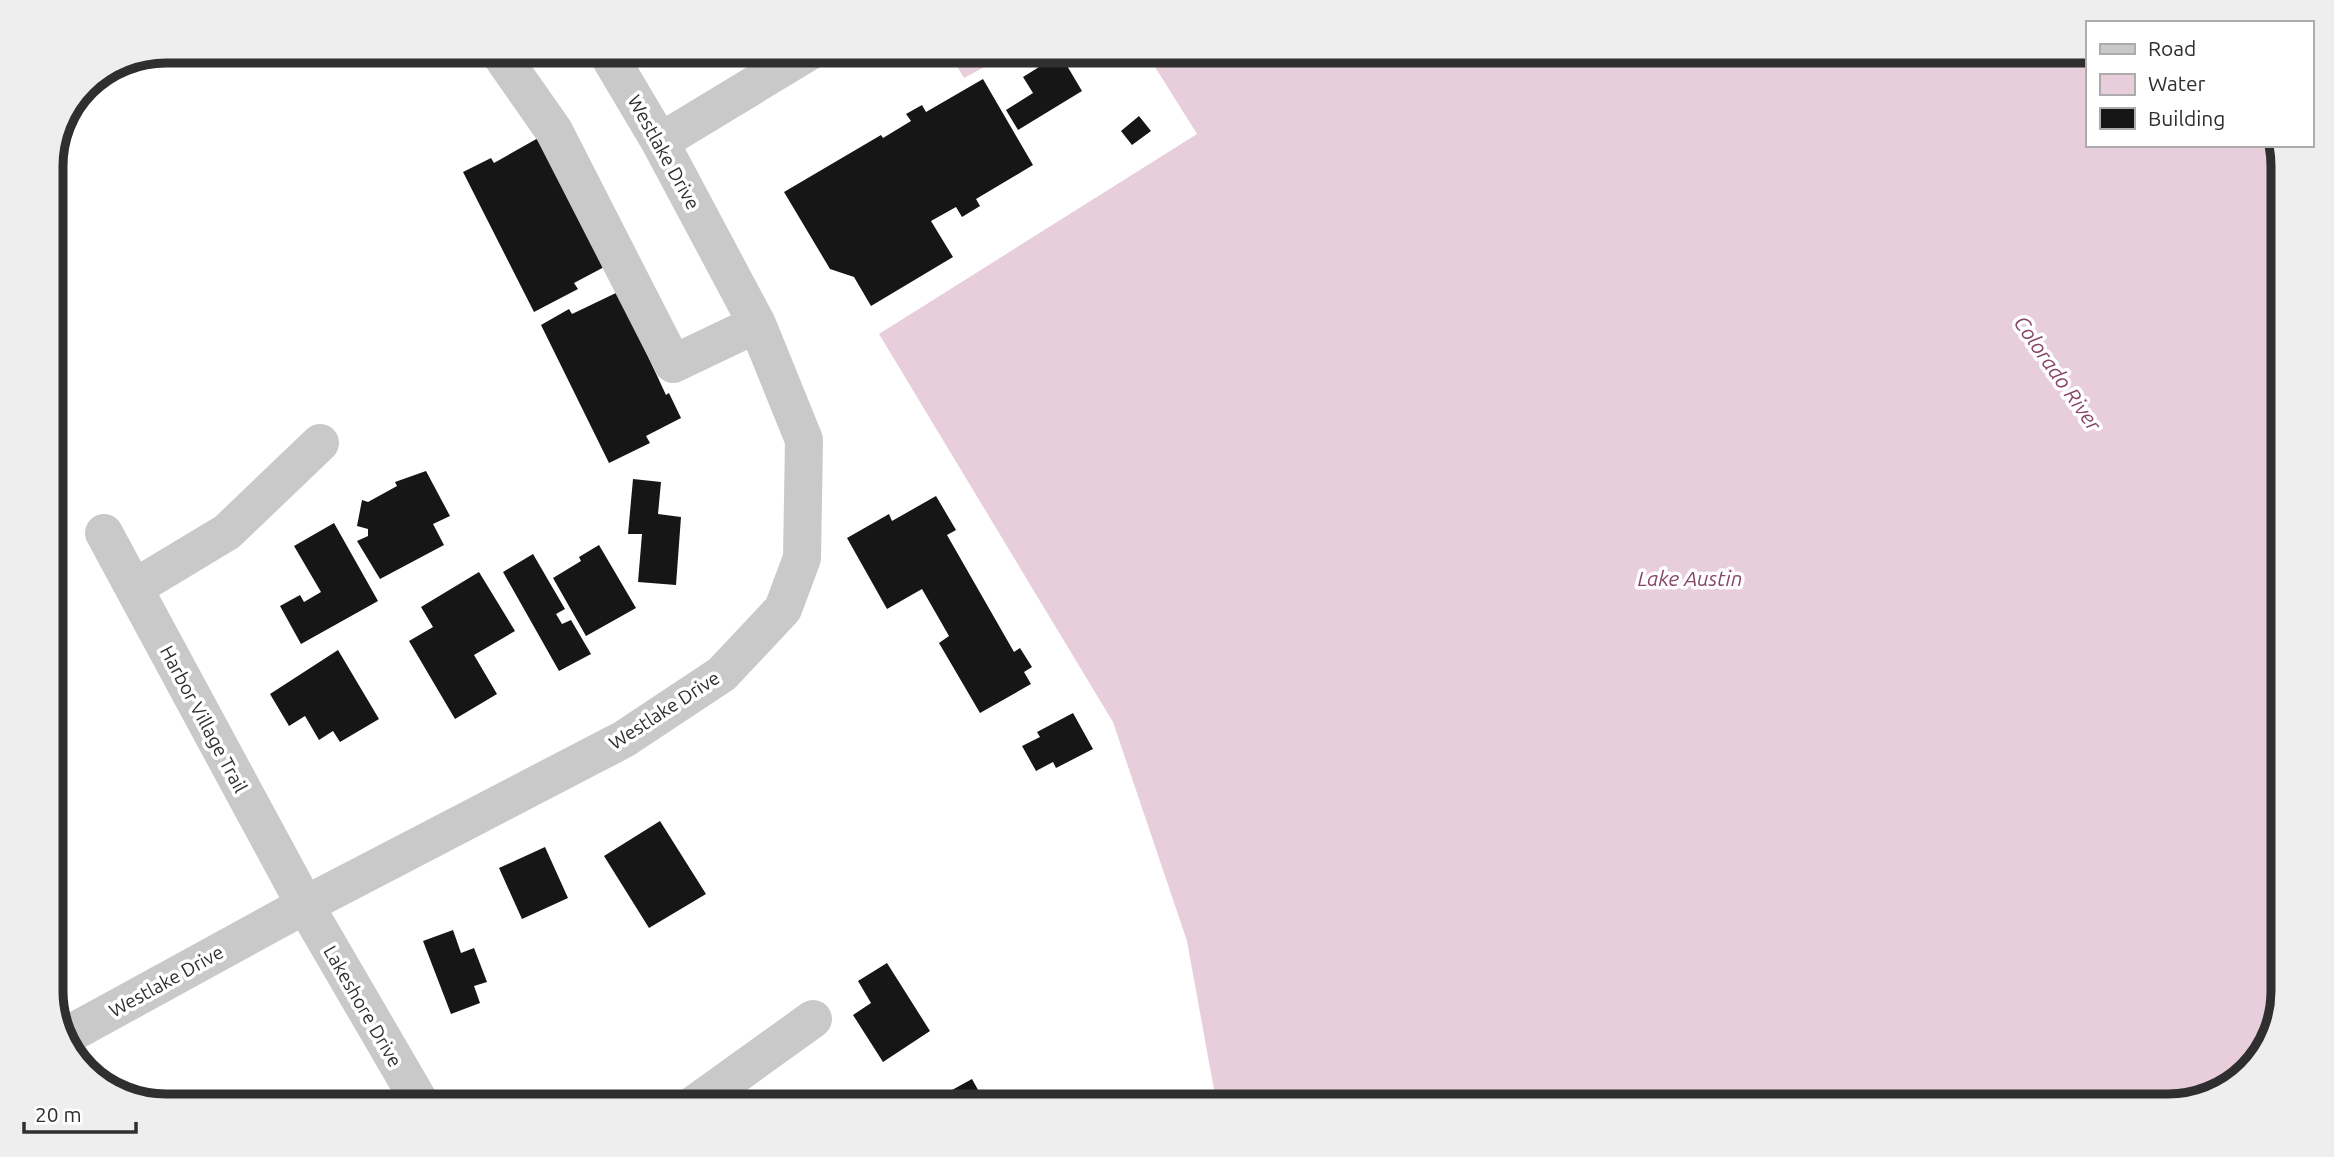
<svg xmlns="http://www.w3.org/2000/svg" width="2334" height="1157" font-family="Ubuntu,sans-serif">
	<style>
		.water { fill: #e8cddb }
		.building { fill: #161616 }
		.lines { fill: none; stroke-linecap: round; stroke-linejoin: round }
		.minor { stroke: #c9c9c9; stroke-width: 38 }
		.labels { text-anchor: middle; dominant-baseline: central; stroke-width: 7; stroke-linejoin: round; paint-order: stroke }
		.street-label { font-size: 19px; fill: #2f2f2f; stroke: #fff }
		.water-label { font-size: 21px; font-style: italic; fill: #884667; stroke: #fff }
		.rim { fill: none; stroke: #2f2f2f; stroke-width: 9 }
	</style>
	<rect width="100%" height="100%" fill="#fff"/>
	<!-- water -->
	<path class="water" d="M948,51h66l-50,27z
		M1145,51h942v94h191l5,14v832l-11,51 -40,45 -64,19h-951l-30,-165 -74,-219 -234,-388 318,-200z"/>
	<!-- building -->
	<path class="building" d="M1060,54l22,37 -64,39 -12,-20 27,-17 -10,-16z
		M983,79l50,86 -57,34 4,7 -18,11 -6,-10 -25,14 22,36 -82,49 -17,-29 -24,-8 -46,-77 97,-57 2,3 28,-17 -5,-7 16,-9 4,7z
		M1139,116l12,15 -19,14 -11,-14z
		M547,133l59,133 -32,17 4,6 -44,23 -71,-140 28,-14 3,5z
		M618,292l48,103 3,-2 12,25 -35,18 4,7 -41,20 -68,-138 28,-16 3,5z
		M426,471l24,45 -17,8 11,21 -64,34 -23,-38 11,-5v-7l-11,-3 5,-26 6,2 29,-16 -2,-4z
		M633,479l28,3 -3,32 23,3 -5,68 -38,-3 4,-48h-14z
		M936,496l20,34 -9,5 67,117 6,-4 12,19 -8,5 7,12 -51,29 -41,-70 10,-7 -27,-47 -35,20 -40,-71 42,-24 3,7z
		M334,523l44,78 -77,43 -21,-38 20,-11 4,7 17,-10 -27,-46z
		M599,545l37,63 -50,28 -33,-58 28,-17 -2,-4z
		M533,554l32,55 -9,5 6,10 9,-4 20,34 -32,17 -56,-99z
		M479,572l36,59 -41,24 23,39 -42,25 -46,-78 24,-14 -12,-20z
		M338,650l41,69 -39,23 -7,-11 -14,9 -14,-24 -16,10 -19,-32z
		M1073,713l20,36 -37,19 -3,-6 -17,9 -14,-25 18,-9 -3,-5z
		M660,821l46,73 -57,34 -45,-72z
		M545,847l23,51 -46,21 -23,-51z
		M453,930l8,23 13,-5 13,34 -13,4 6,17 -29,11 -28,-73z
		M887,963l43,68 -47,31 -30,-47 18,-12 -13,-22z
		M972,1079l15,27h-64z
		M273,1092l19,14h-29z"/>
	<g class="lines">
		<!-- minor -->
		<path class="minor" d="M498,51l56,80 119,233 84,-40
			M660,142l150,-91
			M104,533l201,372 117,201
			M134,588l93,-56 93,-89
			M64,1037l241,-132 319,-166 98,-65 61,-65 19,-51 2,-118 -47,-116 -97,-182 -54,-91
			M692,1106l121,-87"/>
	</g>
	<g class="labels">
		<!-- street labels -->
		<g class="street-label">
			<text transform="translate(664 152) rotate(61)">Westlake Drive</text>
			<text transform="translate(664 710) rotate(-33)">Westlake Drive</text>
			<text transform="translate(204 719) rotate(62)">Harbor Village Trail</text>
			<text transform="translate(166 981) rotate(-29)">Westlake Drive</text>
			<text transform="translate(363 1006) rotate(60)">Lakeshore Drive</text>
		</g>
		<!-- water labels -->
		<g class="water-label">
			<text transform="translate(2058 373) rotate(55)">Colorado River</text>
			<text x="1690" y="578">Lake Austin</text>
		</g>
	</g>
	<!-- crop -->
	<path d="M0 0H2334V1157H0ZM166 63H2168A103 103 0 0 1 2271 166V991A103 103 0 0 1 2168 1094H166A103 103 0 0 1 63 991V166A103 103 0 0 1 166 63Z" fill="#eee" fill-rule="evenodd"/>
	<path class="rim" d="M166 63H2168A103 103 0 0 1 2271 166V991A103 103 0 0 1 2168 1094H166A103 103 0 0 1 63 991V166A103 103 0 0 1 166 63Z"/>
	<!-- legend -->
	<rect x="2086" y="21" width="228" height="126" fill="#ffffff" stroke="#acacac" stroke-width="2"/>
	<rect x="2100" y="44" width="35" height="10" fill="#c9c9c9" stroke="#acacac" stroke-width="2"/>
	<text x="2148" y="56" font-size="21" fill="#2f2f2f">Road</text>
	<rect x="2100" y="74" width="35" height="21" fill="#e8cddb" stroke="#acacac" stroke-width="2"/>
	<text x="2148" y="91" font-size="21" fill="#2f2f2f">Water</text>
	<rect x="2100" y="108" width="35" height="21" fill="#161616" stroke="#acacac" stroke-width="2"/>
	<text x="2148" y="126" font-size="21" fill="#2f2f2f">Building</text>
	<!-- scale -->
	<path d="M24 1122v10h112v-10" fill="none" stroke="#2f2f2f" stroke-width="3.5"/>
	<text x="35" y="1122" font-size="21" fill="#2f2f2f" stroke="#ffffff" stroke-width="5" paint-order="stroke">20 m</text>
</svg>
